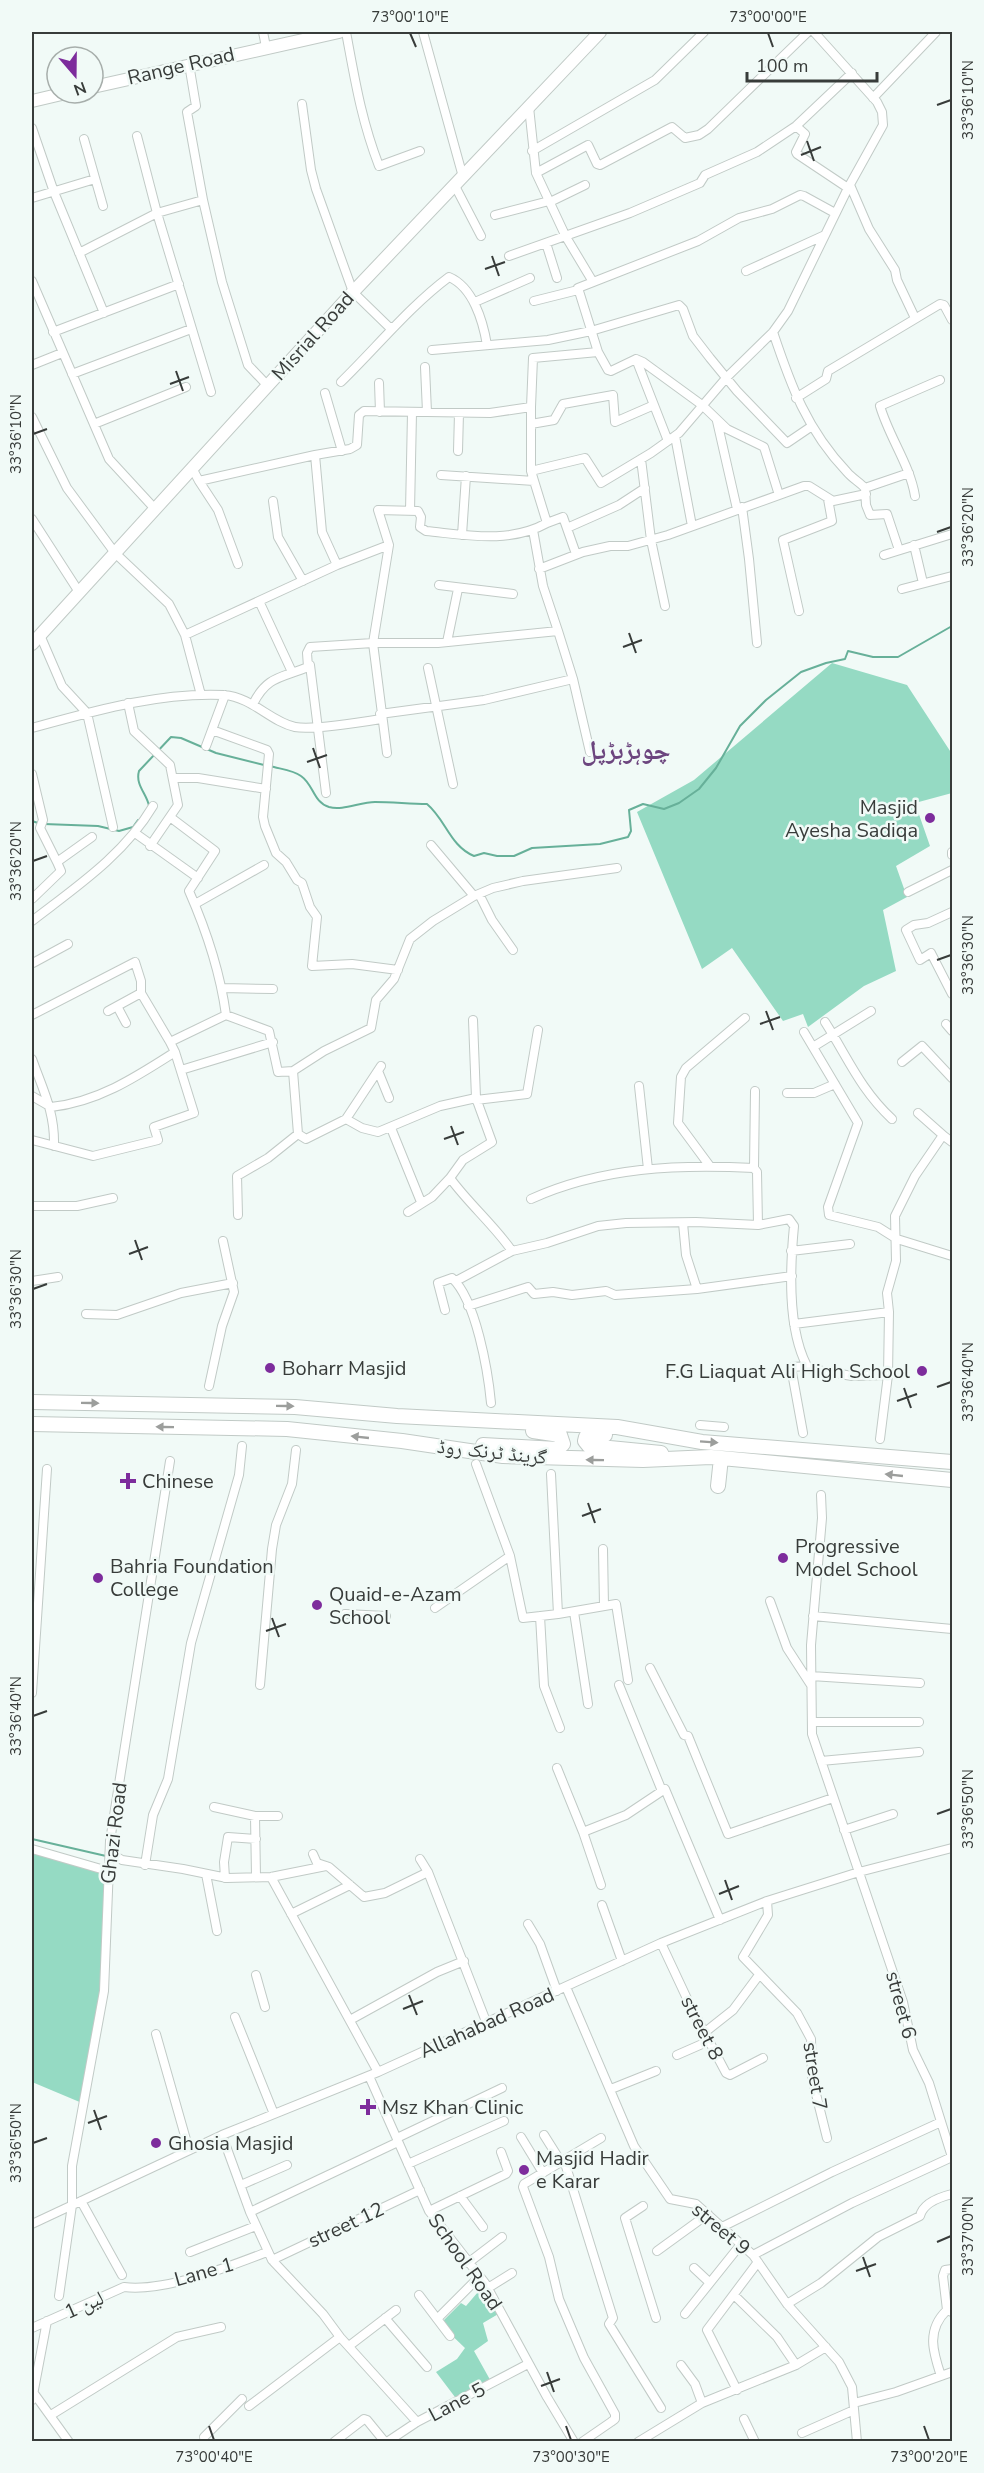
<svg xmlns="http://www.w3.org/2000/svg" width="984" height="2473" font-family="'Nunito Sans','Noto Naskh Arabic',sans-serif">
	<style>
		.green { fill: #95dac3 }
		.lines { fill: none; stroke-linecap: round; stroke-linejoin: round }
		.stream { stroke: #67b099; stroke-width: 2 }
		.minor-casing { stroke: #c1cac6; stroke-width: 10 }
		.secondary-casing { stroke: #c1cac6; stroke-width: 14 }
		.trunk-casing { stroke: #c1cac6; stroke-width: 16 }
		.minor { stroke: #fff; stroke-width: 8 }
		.secondary { stroke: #fff; stroke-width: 12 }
		.trunk { stroke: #fff; stroke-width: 14 }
		.oneway { fill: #9c9e9c }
		.ticks { fill: none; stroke: #383c3a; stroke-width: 2 }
		.poi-dot { fill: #7d2c9c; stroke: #f1faf7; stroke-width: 2 }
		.labels { text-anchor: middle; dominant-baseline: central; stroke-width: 5; stroke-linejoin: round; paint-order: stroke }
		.street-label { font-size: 20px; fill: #383c3a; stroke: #f1faf7 }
		.poi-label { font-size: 20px; fill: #383c3a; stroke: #f1faf7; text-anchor: start }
		.district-label { font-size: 26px; font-weight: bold; fill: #6c457e; stroke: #f1faf7 }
		.neatline { fill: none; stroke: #383c3a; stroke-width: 2 }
		.ticks-label { font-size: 15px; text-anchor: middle; fill: #383c3a }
	</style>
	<rect width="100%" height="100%" fill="#f1faf7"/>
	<!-- green -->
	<path class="green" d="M832,663l75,22 45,69v39l-37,10 15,43 -34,20 11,31 -24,13 13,61 -32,15 -56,41 -5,-13 -20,7 -51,-73 -30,21 -65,-157 57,-32z
		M32,1851l76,20 -4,120 -22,112 -50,-21z
		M484,2285l16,28 -17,10 5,18 -14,10 19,34 -32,20 -25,-33 21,-13 8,-11 -25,-24 21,-21 5,3z"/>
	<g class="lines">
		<!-- stream -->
		<path class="stream" d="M270,766c10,3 23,4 31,10 13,9 12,26 28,31 14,4 31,-5 46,-5 18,0 35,2 52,2 19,16 23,42 47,52l10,-3 13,3h17l18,-8 68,-4 28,-7 3,-6 -2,-21 14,-6 21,5 15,-6 20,-14 17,-21 24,-42 26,-26 35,-28 25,-9 19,-4 3,-8 25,6h25l54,-31
			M149,806c-2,-12 -14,-21 -10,-35l32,-34 10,1 35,15 48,12
			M32,821l6,2
			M44,824l54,2 21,5 14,-4 5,-7
			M32,1839l74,17"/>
		<defs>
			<path id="minor" d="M263,32l3,15
				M346,32c9,48 15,87 33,134l41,-15
				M423,32l40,145
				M189,64l7,42 -9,6 16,88 19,82 26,83 20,21
				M873,98l63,-66
				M302,104l9,66 5,19 37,103 36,35h4
				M529,107l7,66 30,64 27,45
				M796,126l9,8 -9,18 1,2 51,34
				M32,128l22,64 50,121
				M137,136l20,77 54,179
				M84,139l19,67
				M532,151l123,-71 49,-48
				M536,173l52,-28 9,19 3,1 72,-38 13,11 14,-3 9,-6 100,-97
				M850,185l19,44 26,41 2,10 18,38
				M455,186l26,50
				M32,198l63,-19
				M550,202l35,-17
				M495,215l54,-14
				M546,243l11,35
				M79,253l78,-40 46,-13
				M509,256l121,-43 70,-30 5,-8 52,-23 39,-26 56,-53
				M746,271l79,-36
				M32,281l77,178 46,50
				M534,301l44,-11
				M475,302l55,-24
				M53,332l126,-48
				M773,332c18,54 34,98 74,140 5,6 12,10 18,16l1,17 4,10 17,-1 12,36
				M432,350l116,-10 43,-9 88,-26 4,4 10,27 17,22 27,33 50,52 25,-17
				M636,359l32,82
				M32,365l30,-12
				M425,367l2,45
				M72,374l119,-45
				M341,382c35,-34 69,-76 108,-105 24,10 34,44 38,68
				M379,383l1,29
				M325,393l17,58
				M796,398l30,-19 2,-8 112,-67 4,1 8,15
				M531,407l2,-49 65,-6
				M32,417l35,71 48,65 54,51 16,31 16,60
				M717,421l20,88
				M94,424l92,-37
				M531,424l23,-4 9,-16 50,-9 2,27 39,-17
				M675,436l17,90
				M458,451l1,-38
				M315,455l35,-6 7,-4 2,-30 5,-4 126,2 41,-6v64l16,52c-38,21 -80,12 -121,8l-6,-4 1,-10 -3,-6 -40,-1 11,35 -16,98 14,110
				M641,459l10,81 14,66
				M192,468l7,13 116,-26 7,77 15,33
				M531,471l54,-13 16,25 50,-30 28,-20 48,-56 46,-45 15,-21 60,-123 35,-63 -1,-13 -5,-10 -63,-70
				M441,475l93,6
				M199,481l19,29 20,54
				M865,488l44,-15
				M779,495l-15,-48 -37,-18 -25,-24 -59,-43 -7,-3 -25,12 -3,-1 -10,-18 -20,-64 120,-47 41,-23 33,-9 28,-14 4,1 31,17
				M915,496c-5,-31 -26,-59 -35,-90l60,-26
				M273,501l5,36 25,44
				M742,507l7,52 8,84
				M410,511l2,-98
				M32,519l47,73
				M547,523l16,-6 13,37
				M567,528l52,-23 26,-17
				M533,530l10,56 15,45
				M462,535l4,-59
				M914,545l9,38
				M884,555l68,-21
				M539,569l44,-17 27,-6h18l40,-11 136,-49h5l24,15 33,-7
				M439,585l74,9
				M902,589l50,-13
				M259,601l33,71
				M799,611l-16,-71 49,-19 -4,-22
				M40,635l22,51 25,27 26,114
				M185,635l152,-70 52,-20
				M447,642l11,-53
				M310,665l16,128
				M428,668l25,116
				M128,703l6,28 36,34 8,40 -28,41
				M253,704c14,-28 28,-26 55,-37l-1,-14 3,-6 63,-4h65l120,-12 15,48 17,73
				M380,714l104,-14 89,-21
				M32,728c62,-17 127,-36 192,-33 28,2 47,27 71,32 16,3 68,-5 86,-8
				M212,730l55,20 2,4 -6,63 2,9 11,27 10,9 11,18 5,3 8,24 7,10 -5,49 40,-2 46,6
				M206,746l19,-51
				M32,774l11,46 -3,8 17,34
				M174,778h24l68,11
				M170,817l45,34 -26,40c18,41 31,80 37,124
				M135,833l63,45
				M431,845l43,51
				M952,852v3
				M908,892l44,-22
				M479,894l13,26 21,30
				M32,899l29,-28 -4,-9 35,-25
				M195,904l69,-39
				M952,912l-24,11 -14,2 -8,5 14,30 11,-7 21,41
				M32,921c44,-34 92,-66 121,-115
				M33,963l35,-19
				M222,988l51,1
				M117,1006l9,17
				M108,1011l33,-18
				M32,1015l103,-53 6,19v12l29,49
				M473,1020l3,78
				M825,1022c23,36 35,67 67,97
				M946,1024l6,7
				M804,1032l54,91 -30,84 1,8 49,12 19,12 55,17
				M813,1047l58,-36
				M175,1052l-5,-10 56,-27 43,16 9,41 15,-1 5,63 -30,24 -31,18 1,39
				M32,1059c11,31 23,53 22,87
				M902,1062l20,-16 30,32
				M181,1070l92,-28
				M293,1071l31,-20 47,-23 5,-28 18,-21 16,-40 23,-18 41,-25 19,-8 30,-7 94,-13
				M378,1071l11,27
				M639,1086l9,83
				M787,1093h27l21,-9
				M32,1096l19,11c47,-5 85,-30 124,-55l19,61 -40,14 4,13 -65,16 -61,-16
				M476,1100l51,-6 11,-64
				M918,1113l26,23
				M346,1119l35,-53
				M391,1128l30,74
				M298,1134l8,5 40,-20 16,9 16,4 62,-26 36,-8 16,44 -29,18 -13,18c19,26 44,47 62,73
				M709,1165l-31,-42 3,-46 5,-9 59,-50
				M754,1168l1,-77
				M531,1199c70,-32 148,-35 223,-31l3,4 1,53
				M32,1206h45l36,-8
				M408,1212l24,-15 18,-19
				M683,1223l3,32 11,34
				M791,1251l59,-7
				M32,1281l26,-4
				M456,1281l56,-30 35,-8 51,-17 28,-3 70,-1 62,3 31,-6 5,7c-4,42 -7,102 13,140l4,3 41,7 36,-1
				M468,1306l60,-19 6,7 19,-2 19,3 34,-4 9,4 82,-6 95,-13
				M445,1310l-7,-27 14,-5c24,22 36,93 39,125
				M86,1314l31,1 64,-22 52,-10
				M794,1324l95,-12
				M209,1386l13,-60 12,-34 -11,-51
				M700,1425l24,2
				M803,1433l-12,-66 16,-1
				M880,1439l8,-64 1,-63 -2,-19 9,-32 -1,-45 20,-40 26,-38 3,-2 8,6
				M821,1495l1,23 -11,127 1,89 91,268 10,48 16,33 23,74
				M603,1549l1,57
				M510,1556l13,62 35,-4 -7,-140
				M770,1601l17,47 24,37
				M435,1608l75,-52 -34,-92
				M574,1612l14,92
				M345,1614l41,2
				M558,1614l58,-10 12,76
				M540,1616l4,70 16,42
				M813,1616l139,13
				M650,1668l34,67 4,1 40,98 105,-36
				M811,1676l109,7
				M260,1685l12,-136 4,-24 16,-41 4,-34
				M619,1685l43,106
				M32,1693l15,-224
				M812,1722h107
				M821,1761l98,-9
				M557,1768l26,64
				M214,1807l41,9h23
				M255,1816l1,61
				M844,1830l49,-16
				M32,1849l76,22
				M110,1853l12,7 61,9 44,9 44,-1 55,-11
				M313,1854l4,9 12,4 35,30 21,-4 43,-21
				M420,1859l8,13 59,152
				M145,1865l8,-50 15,-36 23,-136 48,-168 3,-29
				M206,1874l11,57
				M271,1877l107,195
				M225,1878l-1,-16 4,-25 28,2
				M601,1885l-18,-53 43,-17 39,-26 55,131
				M767,1901l1,14 -25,42 54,56 14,26 1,39 15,60
				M602,1905l20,56
				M291,1914l59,-29
				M528,1924l12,20 17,47
				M661,1943l29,62 36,68 4,2 33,-17
				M256,1975l9,32
				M566,1987l68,159 36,53 26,5 57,51 34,49 52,58 13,25 5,55
				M235,2017l39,97
				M350,2020l87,-48 27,-11
				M704,2033l29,-23 26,-35
				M156,2034l33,116
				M677,2055l32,-14
				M369,2076l60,135 56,72 62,114 27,45
				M611,2089l45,-18
				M222,2135l28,77 22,48 51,54 17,23 77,85
				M544,2135l17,27
				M521,2137l22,36
				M397,2138l105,-50
				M564,2160l49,158 -4,6 52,84
				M408,2164l96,-43
				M241,2185l46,-20
				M460,2196l23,31
				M81,2201l41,74
				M643,2206l-18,12 31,100
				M429,2211l77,-37 2,-3 -7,-19
				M250,2212l148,-70
				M32,2224l190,-89 156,-63 283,-129 106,-42 92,-29 93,-24
				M722,2227l110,-55 109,-50
				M657,2251l51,-37
				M190,2252l66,-26
				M753,2255l99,-52 100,-46
				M272,2260l148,-70
				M468,2263l34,-26
				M694,2268l15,14
				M952,2269l-7,1 -2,6 4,34 5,2
				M488,2288l24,-15
				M419,2295l31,41
				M734,2295l43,42 19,28
				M59,2296l13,-91v-39l32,-175 6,-150 60,-380
				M787,2304l34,-21 57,-46 42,-21c3,-13 20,-19 32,-22
				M685,2314l56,-70
				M385,2318l42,49
				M437,2319l42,-42
				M32,2328l92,-41c41,5 104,-20 143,-35
				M349,2346l47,-36
				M681,2365l14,19 7,19
				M941,2376c-8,-24 -15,-46 6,-66
				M737,2390l-30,-60 51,-68
				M33,2392l36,50
				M32,2400l15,-79
				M854,2403l42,-11 56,-20
				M249,2406l91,-69
				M51,2415l126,-78 44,-10
				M744,2419l11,23
				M802,2433l52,-23
				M204,2437l38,-38
				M334,2442l30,-23 3,1 18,22
				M387,2442l30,-20 111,-58
				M582,2442l29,-20 4,-3v-5l-31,-56 -25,-59 -10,-42 -26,-70 1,-3 77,-46
				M638,2442l64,-39 94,-38 30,-18"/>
			<path id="secondary" d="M93,87l246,-55
				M32,101l34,-8
				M32,644l321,-352 247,-260"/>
			<path id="trunk" d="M32,1402l263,5 102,9 220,11 85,15 250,20
				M32,1424l255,5 115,12 101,15 140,4 68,-3 241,23
				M605,1435l-14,-1 -5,3 -1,4 4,5 72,7
				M483,1445l74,4 6,-5 -3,-9 -27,-4
				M718,1486l3,-28"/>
		</defs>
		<!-- minor casing -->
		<use href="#minor" class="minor-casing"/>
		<!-- secondary casing -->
		<use href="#secondary" class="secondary-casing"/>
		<!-- trunk casing -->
		<use href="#trunk" class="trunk-casing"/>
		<!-- minor -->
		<use href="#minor" class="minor"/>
		<!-- secondary -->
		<use href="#secondary" class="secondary"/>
		<!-- trunk -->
		<use href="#trunk" class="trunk"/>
	</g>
	<!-- one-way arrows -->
	<defs><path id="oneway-solid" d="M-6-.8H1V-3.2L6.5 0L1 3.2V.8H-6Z" transform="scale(1.5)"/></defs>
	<g class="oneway">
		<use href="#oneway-solid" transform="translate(90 1403) rotate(1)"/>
		<use href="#oneway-solid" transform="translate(285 1406) rotate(1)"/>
		<use href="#oneway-solid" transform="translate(165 1427) rotate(-179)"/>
		<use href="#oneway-solid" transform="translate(360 1437) rotate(-174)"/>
		<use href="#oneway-solid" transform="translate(709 1442) rotate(4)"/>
		<use href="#oneway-solid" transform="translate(595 1460) rotate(-179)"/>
		<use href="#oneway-solid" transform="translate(894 1475) rotate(-174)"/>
	</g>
	<!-- ticks -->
	<path class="ticks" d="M410,33l6,14M768,33l5,14M937,105l14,-5M807,141l7,20M801,155l20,-8M492,256l7,20M485,269l20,-7M176,371l7,20M170,384l19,-7M33,434l14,-5M937,532l14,-5M629,633l7,20M623,647l19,-7M313,748l7,20M307,762l20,-7M33,861l14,-5M937,960l14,-5M766,1011l7,19M760,1024l20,-7M451,1126l7,19M444,1139l20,-7M135,1240l7,20M129,1254l19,-7M33,1289l14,-5M937,1387l14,-5M904,1388l7,20M897,1401l20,-7M588,1503l7,20M582,1516l19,-7M272,1618l7,19M266,1631l20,-7M33,1716l14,-5M937,1814l14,-5M725,1880l7,20M719,1894l20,-8M409,1995l8,20M403,2009l20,-8M94,2110l7,20M88,2123l19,-7M33,2143l14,-5M937,2242l14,-6M863,2257l7,20M856,2271l20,-7M547,2372l7,20M541,2386l19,-7M209,2426l5,14M566,2426l5,14M924,2426l5,14"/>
	<!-- markers -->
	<g class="poi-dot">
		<circle cx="930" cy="818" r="6"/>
		<circle cx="270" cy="1368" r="6"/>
		<circle cx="922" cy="1371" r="6"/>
		<path d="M125 1472h6v6h6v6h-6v6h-6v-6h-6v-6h6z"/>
		<circle cx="783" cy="1558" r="6"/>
		<circle cx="98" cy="1578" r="6"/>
		<circle cx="317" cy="1605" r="6"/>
		<path d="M365 2098h6v6h6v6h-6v6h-6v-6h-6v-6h6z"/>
		<circle cx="156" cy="2143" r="6"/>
		<circle cx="524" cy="2170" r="6"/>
	</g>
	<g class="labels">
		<!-- street labels -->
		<g class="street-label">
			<text transform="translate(181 66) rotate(-13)">Range Road</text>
			<text transform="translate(313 336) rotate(-48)">Misrial Road</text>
			<text transform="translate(492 1452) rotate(6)">گرینڈ ٹرنک روڈ</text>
			<text transform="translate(114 1833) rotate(-83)">Ghazi Road</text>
			<text transform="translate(901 2005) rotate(75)">street 6</text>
			<text transform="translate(487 2023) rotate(-24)">Allahabad Road</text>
			<text transform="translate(702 2028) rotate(63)">street 8</text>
			<text transform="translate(815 2076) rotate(81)">street 7</text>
			<text transform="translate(346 2225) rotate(-25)">street 12</text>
			<text transform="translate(721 2229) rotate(40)">street 9</text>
			<text transform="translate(465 2262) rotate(55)">School Road</text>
			<text transform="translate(204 2272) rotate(-16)">Lane 1</text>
			<text transform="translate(84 2305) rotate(-24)">لین 1</text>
			<text transform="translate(457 2402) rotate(-28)">Lane 5</text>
		</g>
		<!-- poi labels -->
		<g class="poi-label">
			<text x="918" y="807" text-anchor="end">Masjid<tspan x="918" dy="23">Ayesha Sadiqa</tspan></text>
			<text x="282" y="1368">Boharr Masjid</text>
			<text x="910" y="1371" text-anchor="end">F.G Liaquat Ali High School</text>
			<text x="142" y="1481">Chinese</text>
			<text x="795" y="1546">Progressive<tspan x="795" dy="23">Model School</tspan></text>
			<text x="110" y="1566">Bahria Foundation<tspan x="110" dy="23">College</tspan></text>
			<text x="329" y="1594">Quaid-e-Azam<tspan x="329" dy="23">School</tspan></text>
			<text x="382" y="2107">Msz Khan Clinic</text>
			<text x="168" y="2143">Ghosia Masjid</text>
			<text x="536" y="2158">Masjid Hadir<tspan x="536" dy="23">e Karar</tspan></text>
		</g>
		<!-- district labels -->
		<g class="district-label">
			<text x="626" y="750">چوہڑہڑپل</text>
		</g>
	</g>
	<!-- border -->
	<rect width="984" height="2473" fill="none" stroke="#f1faf7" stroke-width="66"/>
	<!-- north arrow -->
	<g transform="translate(75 75) rotate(160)"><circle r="28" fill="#f1faf7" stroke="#a7aeab" stroke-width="1.5"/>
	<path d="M0-4.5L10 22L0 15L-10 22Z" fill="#7d2c9c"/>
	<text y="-9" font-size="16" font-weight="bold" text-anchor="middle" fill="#383c3a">N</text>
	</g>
	<!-- scale -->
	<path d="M747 72v9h130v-9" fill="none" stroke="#383c3a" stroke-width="3"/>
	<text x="756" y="72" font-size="18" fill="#383c3a" stroke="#f1faf7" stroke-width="4.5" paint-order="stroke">100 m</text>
	<rect x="33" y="33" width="918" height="2407" class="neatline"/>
	<g class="ticks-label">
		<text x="410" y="22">73°00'10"E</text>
		<text x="768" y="22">73°00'00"E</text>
		<text transform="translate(968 100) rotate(-90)" y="5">33°36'10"N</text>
		<text transform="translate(16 434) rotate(-90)" y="5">33°36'10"N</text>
		<text transform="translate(968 527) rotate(-90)" y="5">33°36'20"N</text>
		<text transform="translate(16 861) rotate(-90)" y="5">33°36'20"N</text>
		<text transform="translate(968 955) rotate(-90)" y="5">33°36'30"N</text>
		<text transform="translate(16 1289) rotate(-90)" y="5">33°36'30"N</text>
		<text transform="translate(968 1382) rotate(-90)" y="5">33°36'40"N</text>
		<text transform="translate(16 1716) rotate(-90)" y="5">33°36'40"N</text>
		<text transform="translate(968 1809) rotate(-90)" y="5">33°36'50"N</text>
		<text transform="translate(16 2143) rotate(-90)" y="5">33°36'50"N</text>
		<text transform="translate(968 2236) rotate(-90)" y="5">33°37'00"N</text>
		<text x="214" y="2462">73°00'40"E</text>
		<text x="571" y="2462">73°00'30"E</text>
		<text x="929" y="2462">73°00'20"E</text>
	</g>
</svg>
